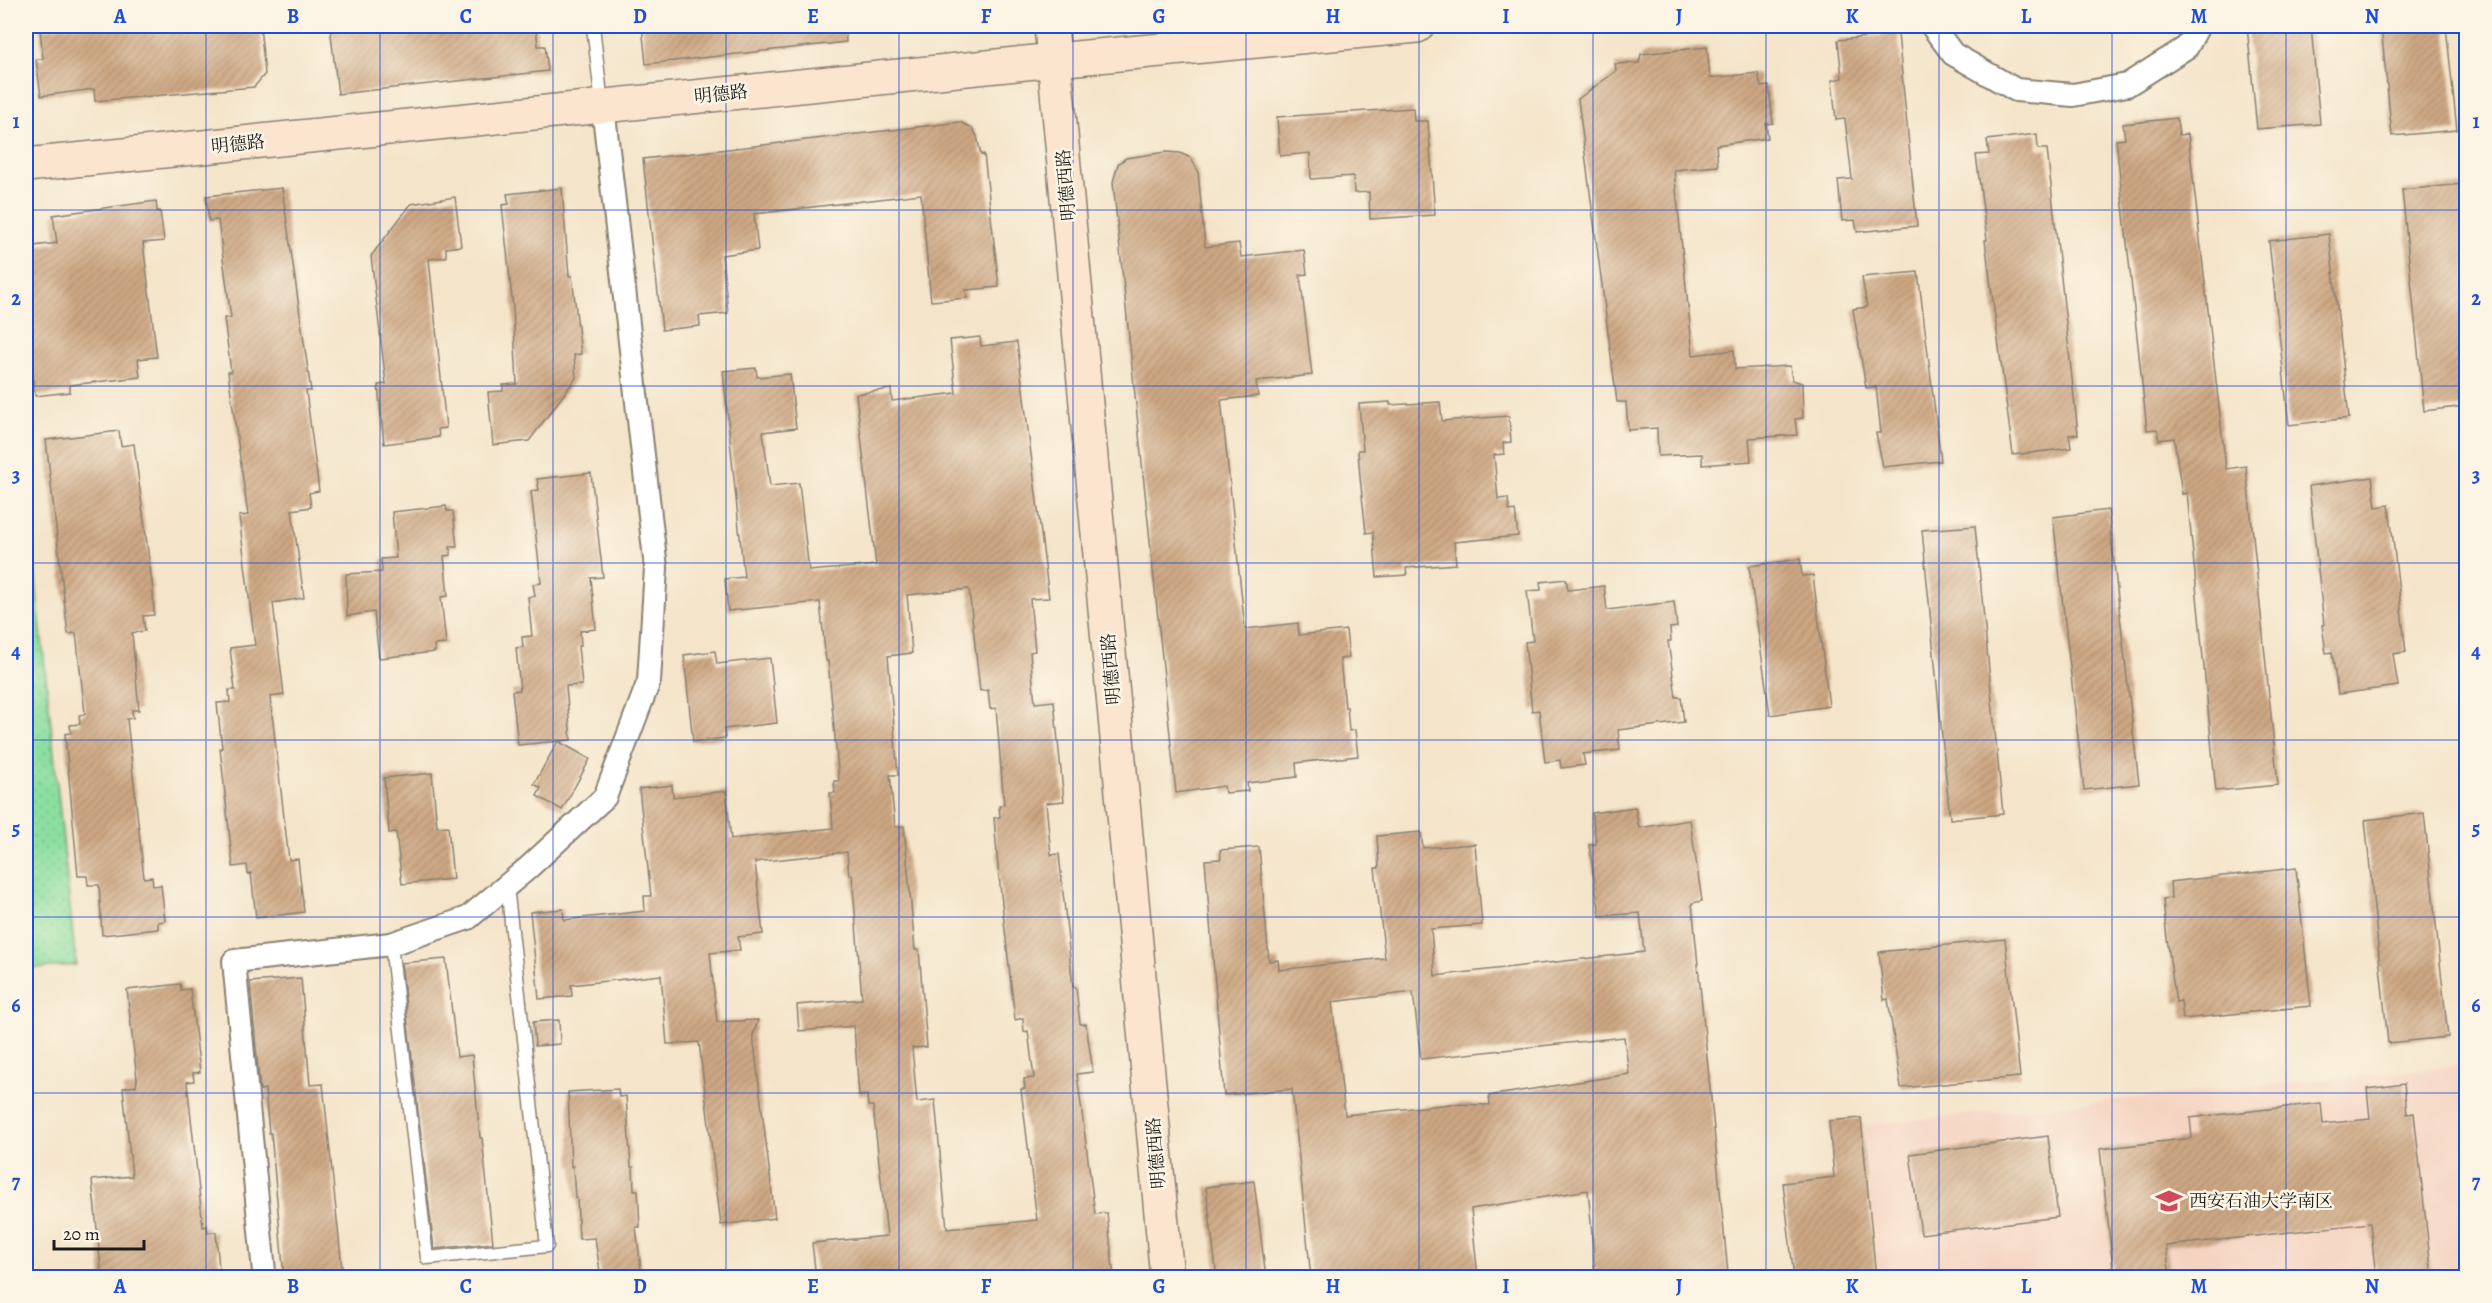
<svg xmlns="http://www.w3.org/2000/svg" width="2492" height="1303" font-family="Alegreya,'Noto Serif SC',serif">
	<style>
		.built { fill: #f5d3c1 }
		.grass { fill: url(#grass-dots); stroke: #547e5e; stroke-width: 1.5 }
		.building { fill: url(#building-hatch); fill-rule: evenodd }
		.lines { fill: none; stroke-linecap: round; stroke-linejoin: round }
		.lane-casing { stroke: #888072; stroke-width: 15 }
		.street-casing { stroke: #888072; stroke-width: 26 }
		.secondary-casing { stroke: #888072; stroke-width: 36 }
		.lane { stroke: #fff; stroke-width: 12 }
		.street { stroke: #fff; stroke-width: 22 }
		.secondary { stroke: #fce5cf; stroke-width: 33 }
		.grid { fill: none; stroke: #1d4ed8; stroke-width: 1.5; stroke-opacity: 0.55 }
		.labels { text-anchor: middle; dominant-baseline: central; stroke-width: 5; stroke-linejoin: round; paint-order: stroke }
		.street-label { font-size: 18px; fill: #1c1c1c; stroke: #fcf5e5 }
		.poi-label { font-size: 18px; fill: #1c1c1c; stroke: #fcf5e5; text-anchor: start }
		.neatline { fill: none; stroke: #1d4ed8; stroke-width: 2 }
		.grid-label { font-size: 20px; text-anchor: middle; font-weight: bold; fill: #1d4ed8 }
	</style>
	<defs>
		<pattern id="grass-dots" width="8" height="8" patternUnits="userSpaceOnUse" patternTransform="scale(1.5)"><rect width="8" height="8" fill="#8cdfa0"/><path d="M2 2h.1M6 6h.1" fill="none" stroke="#78bf89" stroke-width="1.8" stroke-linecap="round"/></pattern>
		<pattern id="building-hatch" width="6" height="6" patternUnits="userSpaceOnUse" patternTransform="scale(1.5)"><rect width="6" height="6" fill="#cda783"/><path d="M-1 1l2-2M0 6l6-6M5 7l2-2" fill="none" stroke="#af8f71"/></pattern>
	</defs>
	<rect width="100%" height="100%" fill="#fcf5e5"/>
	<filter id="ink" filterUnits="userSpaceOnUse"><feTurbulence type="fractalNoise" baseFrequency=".0167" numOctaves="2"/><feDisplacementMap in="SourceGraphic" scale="12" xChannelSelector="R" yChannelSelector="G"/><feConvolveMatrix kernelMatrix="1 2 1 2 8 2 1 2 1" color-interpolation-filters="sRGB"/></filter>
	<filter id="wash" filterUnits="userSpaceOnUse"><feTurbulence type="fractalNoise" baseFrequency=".008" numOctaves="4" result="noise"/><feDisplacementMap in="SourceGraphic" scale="24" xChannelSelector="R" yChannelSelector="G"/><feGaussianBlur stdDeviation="1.35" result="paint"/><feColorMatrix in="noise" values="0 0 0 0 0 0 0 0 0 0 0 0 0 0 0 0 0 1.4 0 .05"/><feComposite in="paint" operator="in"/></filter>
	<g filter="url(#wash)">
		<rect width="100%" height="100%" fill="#f4e4c9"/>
		<!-- built -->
		<path class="built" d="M2466,1065v212h-588l-15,-152z"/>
		<!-- grass -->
		<path class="grass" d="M26,487l50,478 -50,4z"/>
		<g id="blocks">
			<!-- building -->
			<path class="building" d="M58,26h202l5,48 -11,13 -159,14 -1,-12 -53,7 -5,-37h7l-3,-30 18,-2z
				M330,26h206l2,20h7l3,25 -210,23z
				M642,26h203l1,16 -200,22z
				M2247,26h64l9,98 -63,5z
				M2381,26h65l11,104 -65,6z
				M1898,34l19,192 -60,6 -2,-12 -13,1 -4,-41 14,-1 -7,-60 -9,1 -4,-40 10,-2 -4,-38z
				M1707,47l3,31 48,-5 3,14 8,-1 4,37 -7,1 2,14 -52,7 2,21 -44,4 19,185 41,-5 1,19 55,-3 2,14 10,3 1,35 -8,1 2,16 -48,3 2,23 -49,4v-11l-44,2 -1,-28 -29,2 -2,-28h-9l-39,-303 38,-28 -1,-7 24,-1 2,-9z
				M1413,108l1,13h14l7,94 -65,4 -1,-27 -15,1 -1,-17 -42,3 -1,-26 -30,3 -3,-39z
				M2177,118l2,17 9,-1 38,335 20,-3 32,319 -62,6 -29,-298 -5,1 -8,-56 -15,2 -2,-11 -10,1 -31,-290 9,-1 -2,-15z
				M960,122l12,6 5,8 4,19 3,-1 15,133 -33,3 1,8 -36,3 -10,-107 -167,20 4,36 -36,5 6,58 -29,3 1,10 -38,4 -19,-171z
				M2037,134l1,15h9l31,285 -9,1 2,13 -58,7 -28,-215h2l-11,-85 13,-1 -2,-14z
				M1166,152l14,1 11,5 7,13 7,76 34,-4 2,14 63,-7 3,24 -7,1 12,100 -56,6 2,15 -37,4 24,229 53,-6 1,12 47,-5 3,28 -9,1 5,48h2l2,24 6,-1 3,26 -62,7 1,14 -50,6 1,8 -23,2 -1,-7 -48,7 -63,-611 5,-18 8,-6z
				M2463,184l3,38v184l-42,5 -22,-221z
				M282,188l29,203h-5l13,100 -10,2 2,14 -19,3 12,88 -31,5 11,92 -14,2 19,163 9,-1 6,53 -48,6 -5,-45 -3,1 -1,-9 -14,2 -13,-119h2l-5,-45 13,-1 -1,-12h6l-5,-42 25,-3 -16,-129 9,-1 -20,-143h3l-7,-54h7l-13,-98 -9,1 -3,-25z
				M562,188l7,88h3l9,78 -7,1 2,23 -47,63 -36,4 -5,-53 15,-1v-6l14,-1 -4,-76 -11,-103 7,-1 -2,-10z
				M455,197l6,49 -15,2v9l-17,2 17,169 -8,1 1,8 -55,7 -6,-59 8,-1 -15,-128 40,-52z
				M156,201l1,10h3l4,30 -21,2 14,114 -19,2 2,18 -70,8v7l-35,4 -9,-89v-60l31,-4 -4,-28z
				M2329,234l20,184 -60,7 -20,-184z
				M1918,272l23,189 -58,6 -7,-34h5l-5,-46 -10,1 -13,-79 14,-2 -5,-30z
				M980,337l1,9 36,-4 32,256 -19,1 5,52 -5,1 5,51 19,-2 10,100 -18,2 5,52 8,-1 14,133h3l4,37h6l7,48 -16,2 18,140 12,-1 7,65h-298l-4,-35 75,-7 -14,-130h-5l-1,-11 -8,1 -5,-70 -55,5 -2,-26 65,-6 -10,-124h-3l-2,-23 -92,10 8,72 -25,3 2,13 -30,3 7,69 41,-2 -5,15 22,183 -54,7 -22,-183 -32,2 -6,-69 -90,10 1,11 -33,3 -9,-87 33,-3 1,11 81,-9 -1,-15h7l-12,-107 33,-4 1,12 53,-6 5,48 102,-11 -3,-35h5l-1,-12h5l-11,-120h-2l-6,-59 -92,9 -3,-32 19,-2 -21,-206 33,-3 1,9 33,-3 6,54 -33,4 7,54 29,-3 10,88 67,-6 -20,-171 35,-5 1,12 64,-8 -6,-53zM969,589l11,102 8,-1 2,19 6,-1 8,97 -5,1 1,11 -6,1 4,49 17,153 8,-2 1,14 4,-1 6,47 -10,1 1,10h-4l16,131 -90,9 -12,-129 -18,2 -5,-54 15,-1 -8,-97h-4l-11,-124 -9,1 -5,-52h8l-10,-119 24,-3 -5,-58z
				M1390,402v3l50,-3 2,19 67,-5 2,26 -8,1 1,11 -10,1 4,44 10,-1 1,13 6,-1 3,26 -64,6 2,22 -50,4 1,7 -30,2 -4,-45 -7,1 -6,-56 -2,-27h5l-4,-46z
				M119,431l2,15 13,-2 19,147 1,24 -11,1 2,15 -13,2 7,77h-7l1,8 -6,1 17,159 8,-1 1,9 8,-1 4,36 -7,1v7l-56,6 -3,-50h-11l-1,-9h-9l-13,-142 6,-1 -1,-8 10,-1 -1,-9 6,-1 -9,-81 -8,1 -22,-194z
				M591,473l12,104 -12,1 5,51 -16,2 1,15h-3l4,39 -16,1 5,54 -53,5 -6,-54 8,-1 -4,-42 7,-1 -1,-10 10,-1 -4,-39 7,-1 -2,-12 8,-1 -10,-92 8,-1 -2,-11z
				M2372,477l4,30 13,-2 17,147 -13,2 5,32 -60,8 -6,-42 -6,1 -4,-28h2l-15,-139z
				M446,506l1,5h6l4,36h-7l1,8 -7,1 4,40 -7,1 5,47 -12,1 1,7 -56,6 -5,-46 -27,4 -1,-42 36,-2 -1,-13 15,-1 -4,-46z
				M2108,510l31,274 -55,6 -31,-273z
				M1975,526l28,288 -53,5 -28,-289z
				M1800,559l2,17 11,-1 16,131 -59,9 -21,-149z
				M1566,579l2,11 36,-4 3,24 67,-8 3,25 -7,1 1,13h-3l8,56h5l3,25 -66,8 2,20 -37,4 2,11 -24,3 -1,-8 -15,2 -6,-52 -7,1 -7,-69 8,-1 -6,-50 14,-1 -1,-8z
				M715,651l2,13 53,-6 7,65 -53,6 1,9 -32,4 -9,-87z
				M558,741l32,18 -28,51 -25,-14 4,-8 -7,-4z
				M432,773l5,54 11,-1 5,53 -51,5 -6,-52 -7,1 -5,-55z
				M1635,807l4,21 51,-8 12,81 -10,2 36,370 -46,5h-86l-8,-88 -117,19 7,69h-167l-19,-189 -68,6 -19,-235 16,-1 -1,-9 39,-3 10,114 9,-1 1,10 106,-12 -10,-90h4l-2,-32 44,-4 2,16 52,-4 7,81 -51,4 4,47 209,-24 -4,-39 -40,3 -11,-71 7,-1 -4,-31zM1413,992l8,67 203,-22 5,37 -140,22 1,9 -38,-1 -107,11 -13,-113z
				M2424,813l24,224 -60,6 -23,-223z
				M2296,868l15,138 -128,13 -2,-18 -5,1 -1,-6 -9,-65 -3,-32 8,-1 -1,-16z
				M2005,939l15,138 -119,11 -13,-89 -4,1 -5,-48z
				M446,959l11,98 15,-2 8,83h2l11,105 -59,6 -33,-286z
				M301,978l9,107 13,-1 20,194h-59l-13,-145h-2l-4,-44 -5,1 -10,-108z
				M180,984l1,6 9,-1 10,83 -7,1 1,8 -7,1 16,145 4,-1 1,7 8,-1 3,37h-7l1,6 -23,3h-88l-10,-98 40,-4 -9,-88 13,-2 1,-7 -10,-89z
				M559,1020l1,24 -25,2 -2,-24z
				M2404,1084l3,30 7,-1 18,165h-56l-6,-55 -204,23 4,32h-56l-14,-129 92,-11 -2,-20 131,-15 2,21 47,-5 -3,-30z
				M618,1089l1,8 7,-1 5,71h2l1,23h4l2,37h-4l6,51h-41l-6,-40 -16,1 -2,-41h-2l-2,-32 -2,1 -3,-75z
				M1861,1118l15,160h-82l-11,-95 51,-6 -5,-56z
				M2048,1136l10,81 -137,17 -11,-80z
				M1254,1181l12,97h-49l-11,-91z"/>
		</g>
	</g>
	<g filter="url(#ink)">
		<use href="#blocks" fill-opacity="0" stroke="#888072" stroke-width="1.5"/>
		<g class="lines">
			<defs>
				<path id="lane" d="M593,26l9,79
					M391,944l36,314 120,-12 -40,-360"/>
				<path id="street" d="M1932,26l21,28 63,36 57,5 54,-10 60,-38 11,-21
					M264,1272l-30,-311 157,-17 77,-26 60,-50 77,-71 44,-116 7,-113 -53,-462"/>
				<path id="secondary" d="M1051,26l116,1252
					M26,165l1029,-105 362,-34"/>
			</defs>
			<!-- lane casing -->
			<use href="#lane" class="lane-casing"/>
			<!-- street casing -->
			<use href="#street" class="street-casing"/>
			<!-- secondary casing -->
			<use href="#secondary" class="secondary-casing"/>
			<!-- lane -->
			<use href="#lane" class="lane"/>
			<!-- street -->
			<use href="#street" class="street"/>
			<!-- secondary -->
			<use href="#secondary" class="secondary"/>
		</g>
	</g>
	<!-- grid -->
	<path class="grid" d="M206,26v1252M380,26v1252M553,26v1252M726,26v1252M899,26v1252M1073,26v1252M1246,26v1252M1419,26v1252M1593,26v1252M1766,26v1252M1939,26v1252M2112,26v1252M2286,26v1252M26,210h2440M26,386h2440M26,563h2440M26,740h2440M26,917h2440M26,1093h2440"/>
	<!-- icons -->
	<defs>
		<symbol id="university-bare" viewBox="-9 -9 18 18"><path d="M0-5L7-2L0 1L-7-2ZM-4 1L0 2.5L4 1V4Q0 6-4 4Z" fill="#d1495b" stroke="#fcf5e5" stroke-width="2.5" paint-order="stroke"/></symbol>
	</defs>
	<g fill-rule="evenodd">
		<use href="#university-bare" x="2150" y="1182" width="38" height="38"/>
	</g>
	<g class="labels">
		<!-- street labels -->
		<g class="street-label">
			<text transform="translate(721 94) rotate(-6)">明德路</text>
			<text transform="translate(238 144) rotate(-6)">明德路</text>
			<text transform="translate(1066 185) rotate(-95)">明德西路</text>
			<text transform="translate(1111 669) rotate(-95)">明德西路</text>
			<text transform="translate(1156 1153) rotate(-95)">明德西路</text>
		</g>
		<!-- poi labels -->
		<g class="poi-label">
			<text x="2189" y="1201">西安石油大学南区</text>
		</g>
	</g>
	<!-- margin -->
	<rect width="2492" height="1303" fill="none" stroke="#fcf5e5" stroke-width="66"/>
	<!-- scale -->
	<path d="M54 1240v9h90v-9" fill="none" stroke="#1c1c1c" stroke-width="3"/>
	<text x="63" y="1240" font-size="18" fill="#1c1c1c" stroke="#fcf5e5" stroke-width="4.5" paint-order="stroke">20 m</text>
	<rect x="33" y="33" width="2426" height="1237" class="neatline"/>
	<g class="grid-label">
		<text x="120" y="23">A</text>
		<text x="293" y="23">B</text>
		<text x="466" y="23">C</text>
		<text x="640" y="23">D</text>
		<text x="813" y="23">E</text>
		<text x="986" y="23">F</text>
		<text x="1159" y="23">G</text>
		<text x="1333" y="23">H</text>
		<text x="1506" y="23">I</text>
		<text x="1679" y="23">J</text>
		<text x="1852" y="23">K</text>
		<text x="2026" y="23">L</text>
		<text x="2199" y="23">M</text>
		<text x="2372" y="23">N</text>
		<text x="16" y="128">1</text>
		<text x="2476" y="128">1</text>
		<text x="16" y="305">2</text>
		<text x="2476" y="305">2</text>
		<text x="16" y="482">3</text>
		<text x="2476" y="482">3</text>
		<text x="16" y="658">4</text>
		<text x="2476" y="658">4</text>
		<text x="16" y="835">5</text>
		<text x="2476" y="835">5</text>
		<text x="16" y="1012">6</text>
		<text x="2476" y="1012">6</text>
		<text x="16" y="1188">7</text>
		<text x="2476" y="1188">7</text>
		<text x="120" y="1293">A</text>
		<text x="293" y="1293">B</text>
		<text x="466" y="1293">C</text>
		<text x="640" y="1293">D</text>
		<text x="813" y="1293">E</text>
		<text x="986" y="1293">F</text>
		<text x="1159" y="1293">G</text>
		<text x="1333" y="1293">H</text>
		<text x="1506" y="1293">I</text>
		<text x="1679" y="1293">J</text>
		<text x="1852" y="1293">K</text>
		<text x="2026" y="1293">L</text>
		<text x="2199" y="1293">M</text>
		<text x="2372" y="1293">N</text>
	</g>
</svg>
